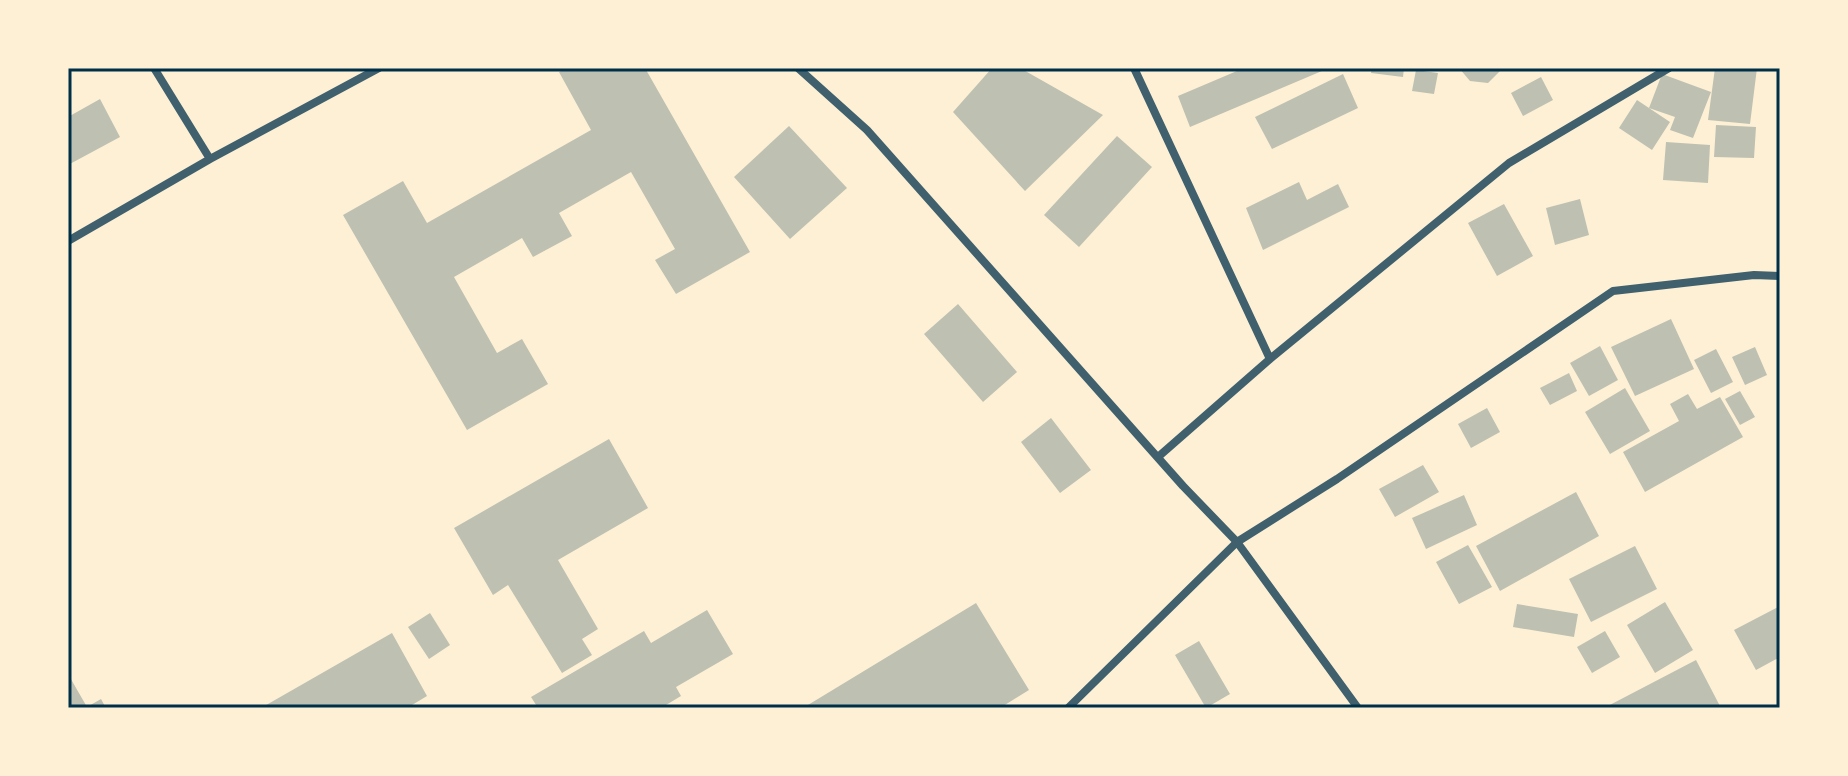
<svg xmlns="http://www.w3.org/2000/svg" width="1848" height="776" font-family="Montserrat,sans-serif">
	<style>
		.building { fill: #bec0b2 }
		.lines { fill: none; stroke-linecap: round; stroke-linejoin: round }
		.minor { stroke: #3f606c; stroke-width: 8 }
		.neatline { fill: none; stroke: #003049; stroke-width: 3 }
	</style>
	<rect width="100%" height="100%" fill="#fdf0d5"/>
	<!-- building -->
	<path class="building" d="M566,68h79l105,184 -74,42 -21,-34 20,-11 -44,-77 -72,41 13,23 -39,21 -11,-19 -68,39 43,76 25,-14 26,45 -81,46 -124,-215 60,-34 24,42 164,-93 -32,-58z
		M992,68h28l83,47 -78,76 -72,-79z
		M1244,68h85l-139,59 -12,-31z
		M1372,68h32l-1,9 -32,-4z
		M1459,68h44l-15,15 -18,-2z
		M1715,68h42l-7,56 -42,-4z
		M1416,70l22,3 -4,21 -22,-3z
		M1343,74l15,34 -86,41 -17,-32z
		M1662,74l49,18 -18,46 -23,-8 5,-13 -26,-9 21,14 -18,28 -33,-22 18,-28 12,8z
		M1541,77l12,23 -30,16 -12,-23z
		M100,99l20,38 -52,28v-48z
		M1716,125l40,2 -2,31 -40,-1z
		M789,126l58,62 -57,51 -56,-62z
		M1117,136l35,31 -73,80 -35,-32z
		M1666,142l44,3 -2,38 -45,-3z
		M1299,182l8,18 31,-16 11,23 -86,43 -17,-42z
		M1580,199l9,36 -34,10 -9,-37z
		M1504,204l29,52 -36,20 -29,-53z
		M958,304l59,68 -34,30 -59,-68z
		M1671,319l23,50 -59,27 -24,-49z
		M1600,346l18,34 -29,16 -19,-33z
		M1755,347l12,28 -22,10 -13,-28z
		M1716,349l17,33 -22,11 -17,-33z
		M1569,373l8,18 -27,14 -10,-17z
		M1625,388l25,43 -40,23 -25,-42z
		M1740,391l15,26 -15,8 -15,-26z
		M1688,394l9,15 23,-12 23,40 -98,55 -22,-40 56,-31 -9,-17z
		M1487,408l13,24 -29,16 -13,-24z
		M1051,418l40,52 -31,23 -39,-51z
		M609,439l39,69 -90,52 40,69 -16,10 10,16 -30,18 -54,-88 -15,10 -39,-67z
		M1423,465l16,27 -44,25 -16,-28z
		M1576,492l23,44 -99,55 -24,-45z
		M1464,495l13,30 -51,24 -14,-31z
		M1468,545l24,42 -33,17 -23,-42z
		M1635,546l22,43 -66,33 -22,-43z
		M1665,602l28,48 -38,23 -28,-48z
		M976,603l53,87 -29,18h-197z
		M1517,604l61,10 -4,23 -61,-10z
		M1780,606v51l-24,13 -22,-40z
		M707,610l26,44 -57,33 5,9 -20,12h-123l-7,-11 113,-66 7,12z
		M430,613l20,32 -21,14 -21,-32z
		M1605,631l15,26 -28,16 -15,-26z
		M392,633l35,63 -20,12h-146z
		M1199,641l31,53 -24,14 -31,-53z
		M1696,660l25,48h-117z
		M68,674l19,33 14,-8 5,9h-38z"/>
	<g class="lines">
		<!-- minor -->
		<path class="minor" d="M154,68l56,91
			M798,68l69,62 316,356 54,56 121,166
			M1134,68l136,291
			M68,241l142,-82 169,-91
			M1158,457l112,-98 239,-196 160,-95
			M1068,708l169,-166 100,-63 276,-188 141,-16 26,1"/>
	</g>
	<!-- border -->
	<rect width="1848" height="776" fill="none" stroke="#fdf0d5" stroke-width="140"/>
	<rect x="70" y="70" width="1708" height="636" class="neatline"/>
</svg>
